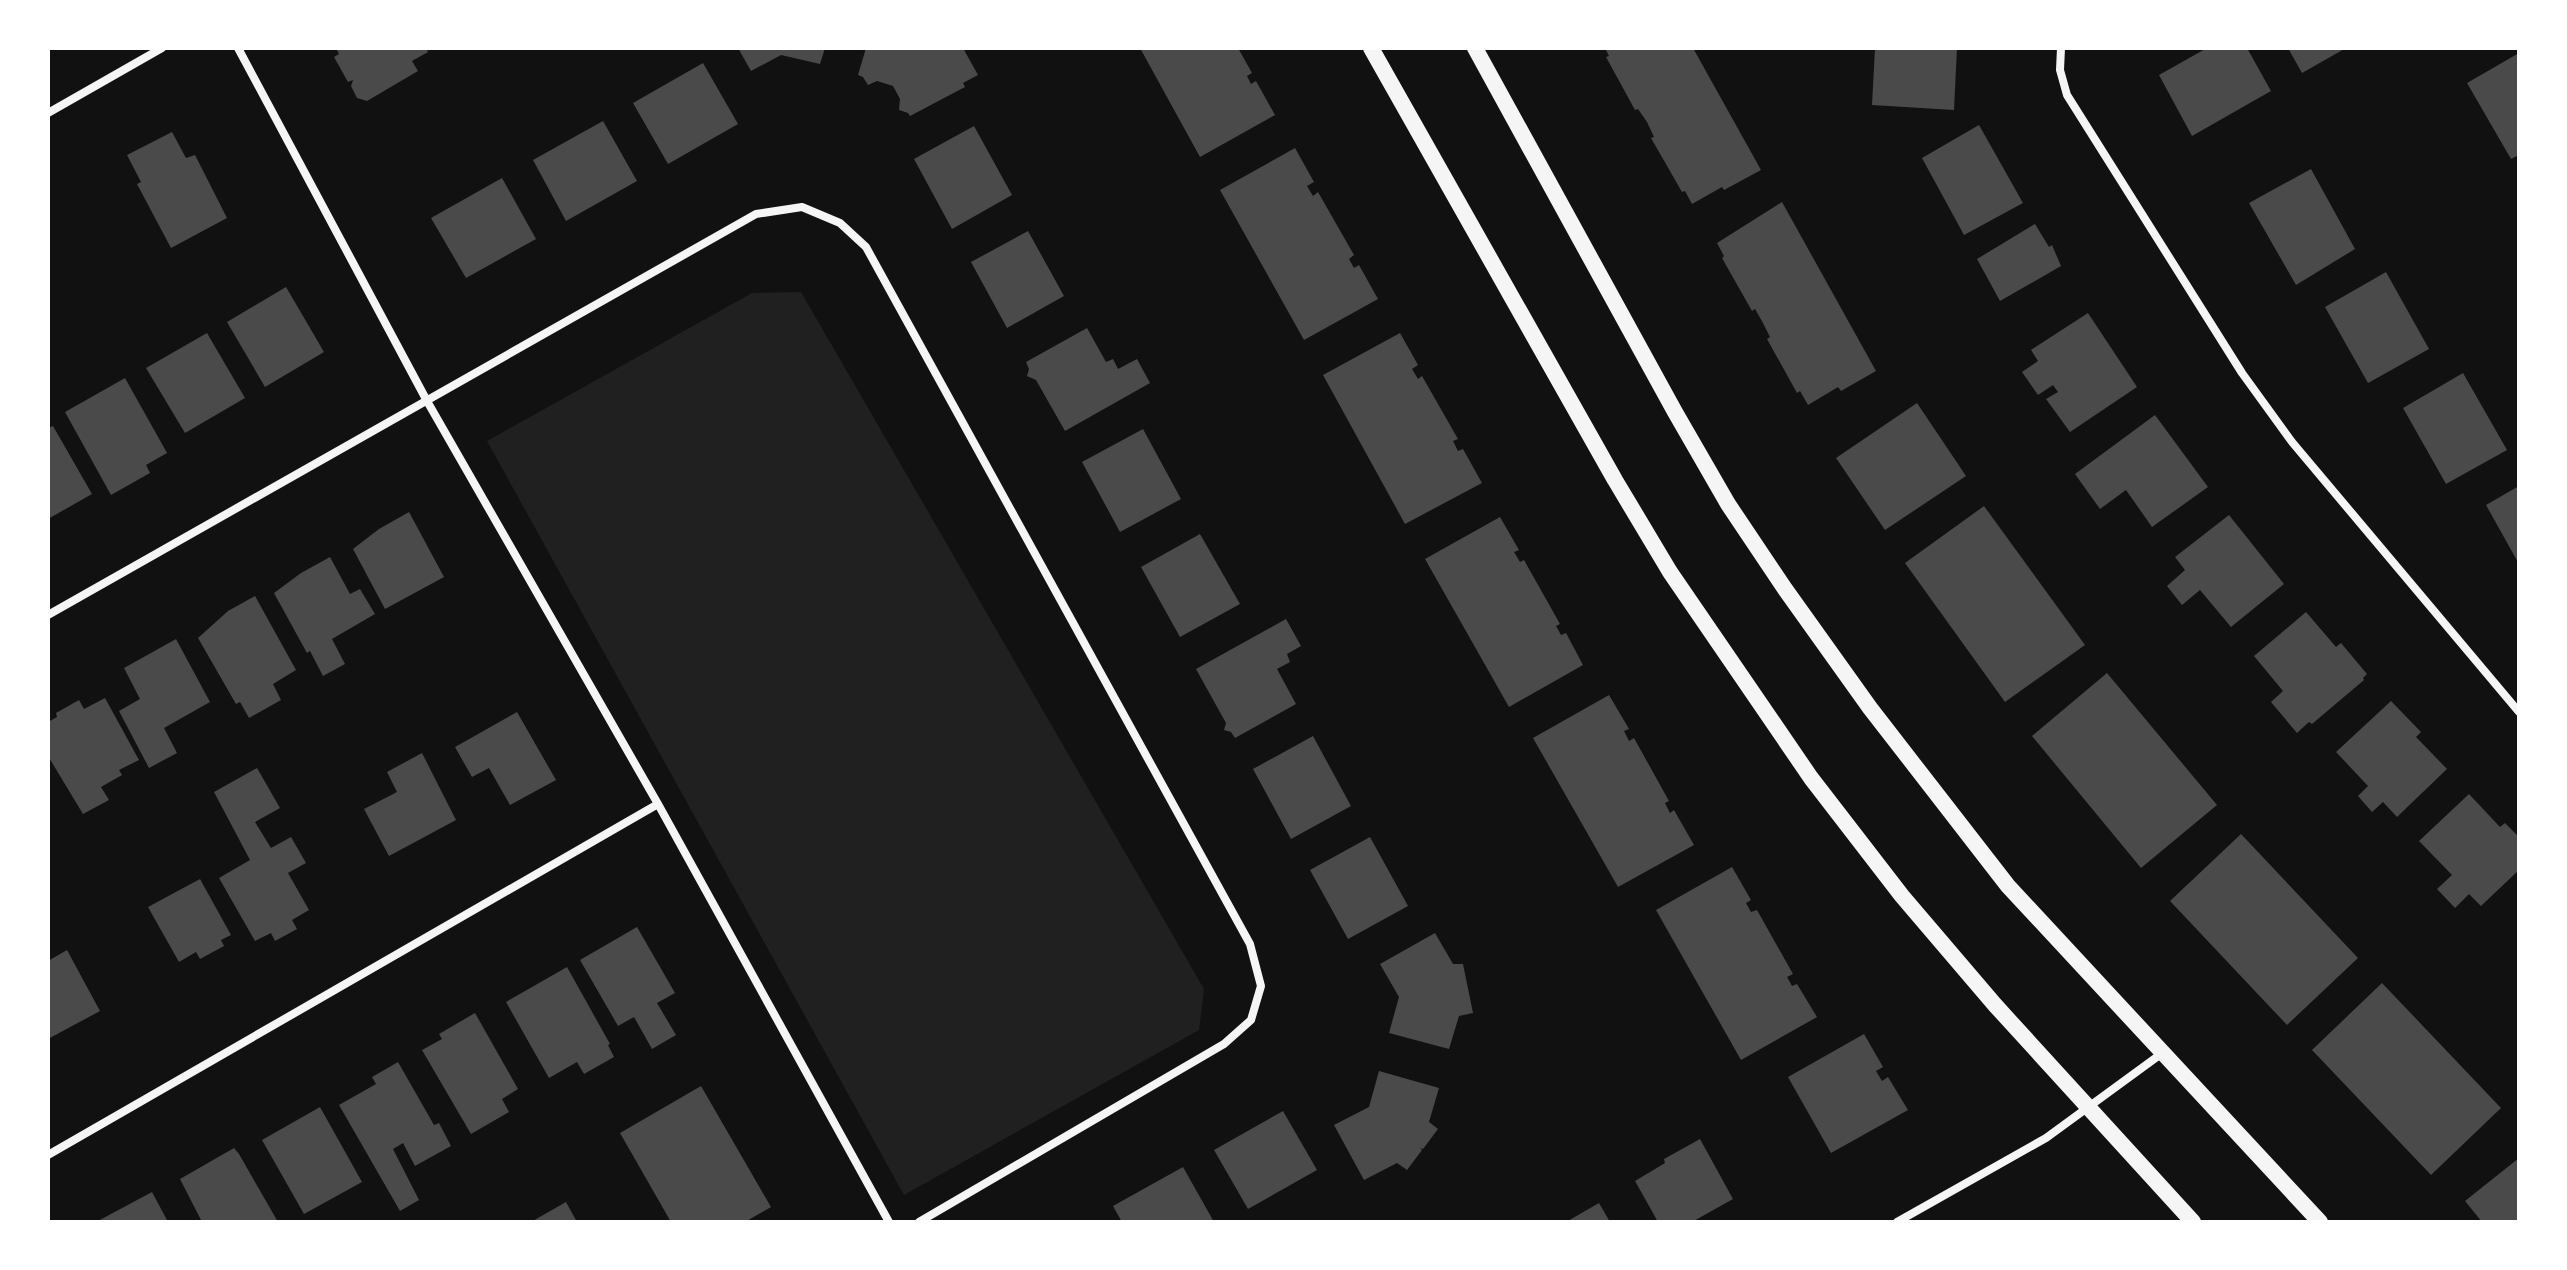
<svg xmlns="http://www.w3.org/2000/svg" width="2567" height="1270" font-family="'Asap Condensed',sans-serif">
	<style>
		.green { fill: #202020 }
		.building { fill: #4a4a4a }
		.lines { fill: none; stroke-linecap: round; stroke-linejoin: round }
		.minor { stroke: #f5f5f5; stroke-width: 8 }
		.secondary { stroke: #f5f5f5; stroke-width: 16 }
	</style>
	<rect width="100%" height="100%" fill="#111"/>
	<!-- green -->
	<path class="green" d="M801,292l403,697 -5,41 -295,165 -417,-754 265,-148z"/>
	<!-- building -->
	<path class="building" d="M336,48h90l2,4 -16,9 6,10 -51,30 -10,-3 -6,-12 2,-6 -5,2 -14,-25 5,-3z
		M738,48h87l-5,16 -39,-9 -30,16z
		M866,48h97l15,27 -15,8 2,4 -55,29 -2,-3 -9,-3 1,-11 -7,-13 -16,-5 -9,4 -5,-8 -5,-2z
		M1140,48h98l14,25 -5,3 4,8 5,-3 19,34 -75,42z
		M1605,48h88l68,122 -37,20 -2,-3 -30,17 -7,-13 -3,1 -31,-54 3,-1 -7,-15 -9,-13 -3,1 -29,-53 3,-1z
		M1875,48h82l-3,62 -82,-5z
		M2207,48h40l24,43 -79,45 -33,-61z
		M2288,48h58l-44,25z
		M2519,53v102l-8,4 -44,-76z
		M703,63l35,61 -70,40 -35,-61z
		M603,121l34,60 -71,40 -33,-61z
		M1979,125l44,78 -59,32 -42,-77z
		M974,126l38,69 -60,34 -38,-70z
		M172,132l14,26 9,-3 32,63 -56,30 -34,-64 4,-2 -14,-27z
		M1295,148l19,34 -7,4 6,10 5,-4 36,63 -5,4 5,9 5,-3 19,34 -74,41 -84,-150z
		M2311,169l44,80 -59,36 -47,-82z
		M502,178l34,61 -70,39 -35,-60z
		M1782,202l94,169 -35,20 -3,-4 -30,18 -8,-14 -3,2 -30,-54 3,-2 -7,-14 -8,-14 -3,2 -30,-53 2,-2 -7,-13z
		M2035,224l14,23 3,-2 9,21 -61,35 -23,-42z
		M1028,231l36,65 -57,32 -36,-66z
		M2386,272l43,77 -61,34 -43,-76z
		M286,287l38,65 -59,35 -38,-65z
		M2088,313l49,74 -67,45 -24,-33 12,-7 -5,-7 -15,10 -16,-23 16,-11 -7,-11z
		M1087,328l19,34 7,-3 5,10 19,-10 13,24 -85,48 -29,-51 -9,-4 2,-7 -3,-7z
		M207,333l38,65 -60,35 -39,-65z
		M1400,333l18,32 -6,4 6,10 4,-3 36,63 -5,2 5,10 5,-2 19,34 -77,41 -82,-149z
		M2463,373l44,77 -61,34 -43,-76z
		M125,378l42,75 -21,12 4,8 -39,22 -46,-83z
		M1917,403l49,73 -81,54 -49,-72z
		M2155,415l53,72 -56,40 -26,-37 -26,19 -25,-35z
		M53,426l39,68 -44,25v-91z
		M1143,429l38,70 -61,33 -38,-70z
		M2519,486v78l-33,-59z
		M1984,506l101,139 -80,57 -100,-139z
		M409,512l35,65 -59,32 -32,-60 26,-20z
		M2229,515l55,69 -53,43 -31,-37 -18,15 -15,-19 18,-16 -10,-13z
		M1500,517l19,33 -5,2 6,10 4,-2 36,64 -4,2 5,9 5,-2 17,32 -74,42 -84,-148z
		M1200,534l40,70 -60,33 -39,-70z
		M330,557l20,37 10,-5 15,25 -43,25 13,25 -22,12 -13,-25 -3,2 -33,-60 27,-20z
		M255,596l41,74 -23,14 8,16 -32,18 -9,-16 -4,2 -38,-66 30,-27z
		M2306,612l30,35 5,-4 26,31 -4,4 1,2 -52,44 -3,-2 -12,11 -26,-31 12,-11 -29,-35z
		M1286,619l15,27 -14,8 3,8 -13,7 19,35 -61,34 -4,-6 -7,-2 2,-7 -30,-54z
		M176,639l34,63 -46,26 13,25 -28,15 -30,-57 21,-12 -16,-31z
		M2107,673l110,132 -76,63 -109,-132z
		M1609,695l20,34 -5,2 5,10 5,-3 35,63 -4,2 5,10 4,-3 20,35 -76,42 -85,-149z
		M105,698l34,62 -20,10 3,5 -21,12 8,13 -26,14 -35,-58v-34l9,-5 -1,-4 23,-13 5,9z
		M2391,701l30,31 -5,5 31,32 -50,48 -14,-15 -11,10 -14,-16 10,-10 -32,-34z
		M517,712l39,68 -46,25 -21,-37 -17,9 -17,-30z
		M1313,736l38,70 -60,33 -38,-70z
		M422,753l34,67 -67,36 -25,-47 33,-17 -10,-20z
		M257,768l23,40 -25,14 16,26 20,-11 15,26 -18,10 21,37 -17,10 5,9 -22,12 -4,-8 -16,8 -36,-63 31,-18 -36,-68z
		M2469,794l31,33 5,-4 14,14v33l-38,36 -12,-12 -14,14 -18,-19 15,-14 -33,-34z
		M2241,834l117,124 -71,67 -117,-124z
		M1370,837l38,69 -60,33 -38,-69z
		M1732,867l19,33 -5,3 5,9 6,-2 36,64 -6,3 5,9 5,-2 20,33 -76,43 -85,-150z
		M200,879l31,56 -10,5 3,6 -24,13 -4,-7 -17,10 -31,-55z
		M637,927l38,66 -18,10 19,32 -24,14 -18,-32 -16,9 -38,-66z
		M1435,933l18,31h10l10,49 -14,3 -10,33 -60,-16 10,-36 -19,-33z
		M67,950l33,61 -52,28v-78z
		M567,967l43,77 -2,1 6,12 -30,17 -7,-12 -28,16 -43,-76z
		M2382,983l119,125 -70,67 -119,-125z
		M475,1013l43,76 -16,10 7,13 -38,22 -49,-84 20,-11 -3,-5z
		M1864,1034l19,33 -7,4 6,10 6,-4 20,33 -77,43 -43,-76z
		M398,1062l36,63 5,-2 12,23 -36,20 -12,-23 -10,6 26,51 -19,11 -61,-106 37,-21 -4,-7z
		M1379,1071l60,17 -10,34 9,7 -15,20 -3,-1 2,2 -15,20 -10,-7 -33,17 -30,-55 35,-18z
		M701,1086l70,121 -26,15h-74l-51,-89z
		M320,1107l42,75 -58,32 -42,-74z
		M1283,1111l34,59 -69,39 -34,-59z
		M1700,1139l33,60 -41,23h-34l-23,-41 30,-18 -1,-4z
		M234,1148l5,6 39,68h-76l-22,-43z
		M2519,1158v64h-37l-17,-21z
		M1183,1167l31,55h-92l-9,-16z
		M152,1192l16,30h-72z
		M566,1202l11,20h-46z
		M1599,1203l11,19h-44z"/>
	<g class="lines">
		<!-- minor -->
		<path class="minor" d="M238,48l189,353 231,403 231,418
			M2061,48l-1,22 7,25 175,278 50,69 227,270
			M48,113l114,-65
			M48,615l708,-401 46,-7 38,16 26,24 384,697 11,42 -10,34 -27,24 -305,178
			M48,1155l610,-351
			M1897,1222l149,-84 115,-84"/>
		<!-- secondary -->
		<path class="secondary" d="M1371,48l244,432 55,92 141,206 91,118 93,109 198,217
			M1475,48l200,364 53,92 57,85 85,119 138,178 312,336"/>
	</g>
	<!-- border -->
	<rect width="2567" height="1270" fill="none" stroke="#ffffff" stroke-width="100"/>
</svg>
